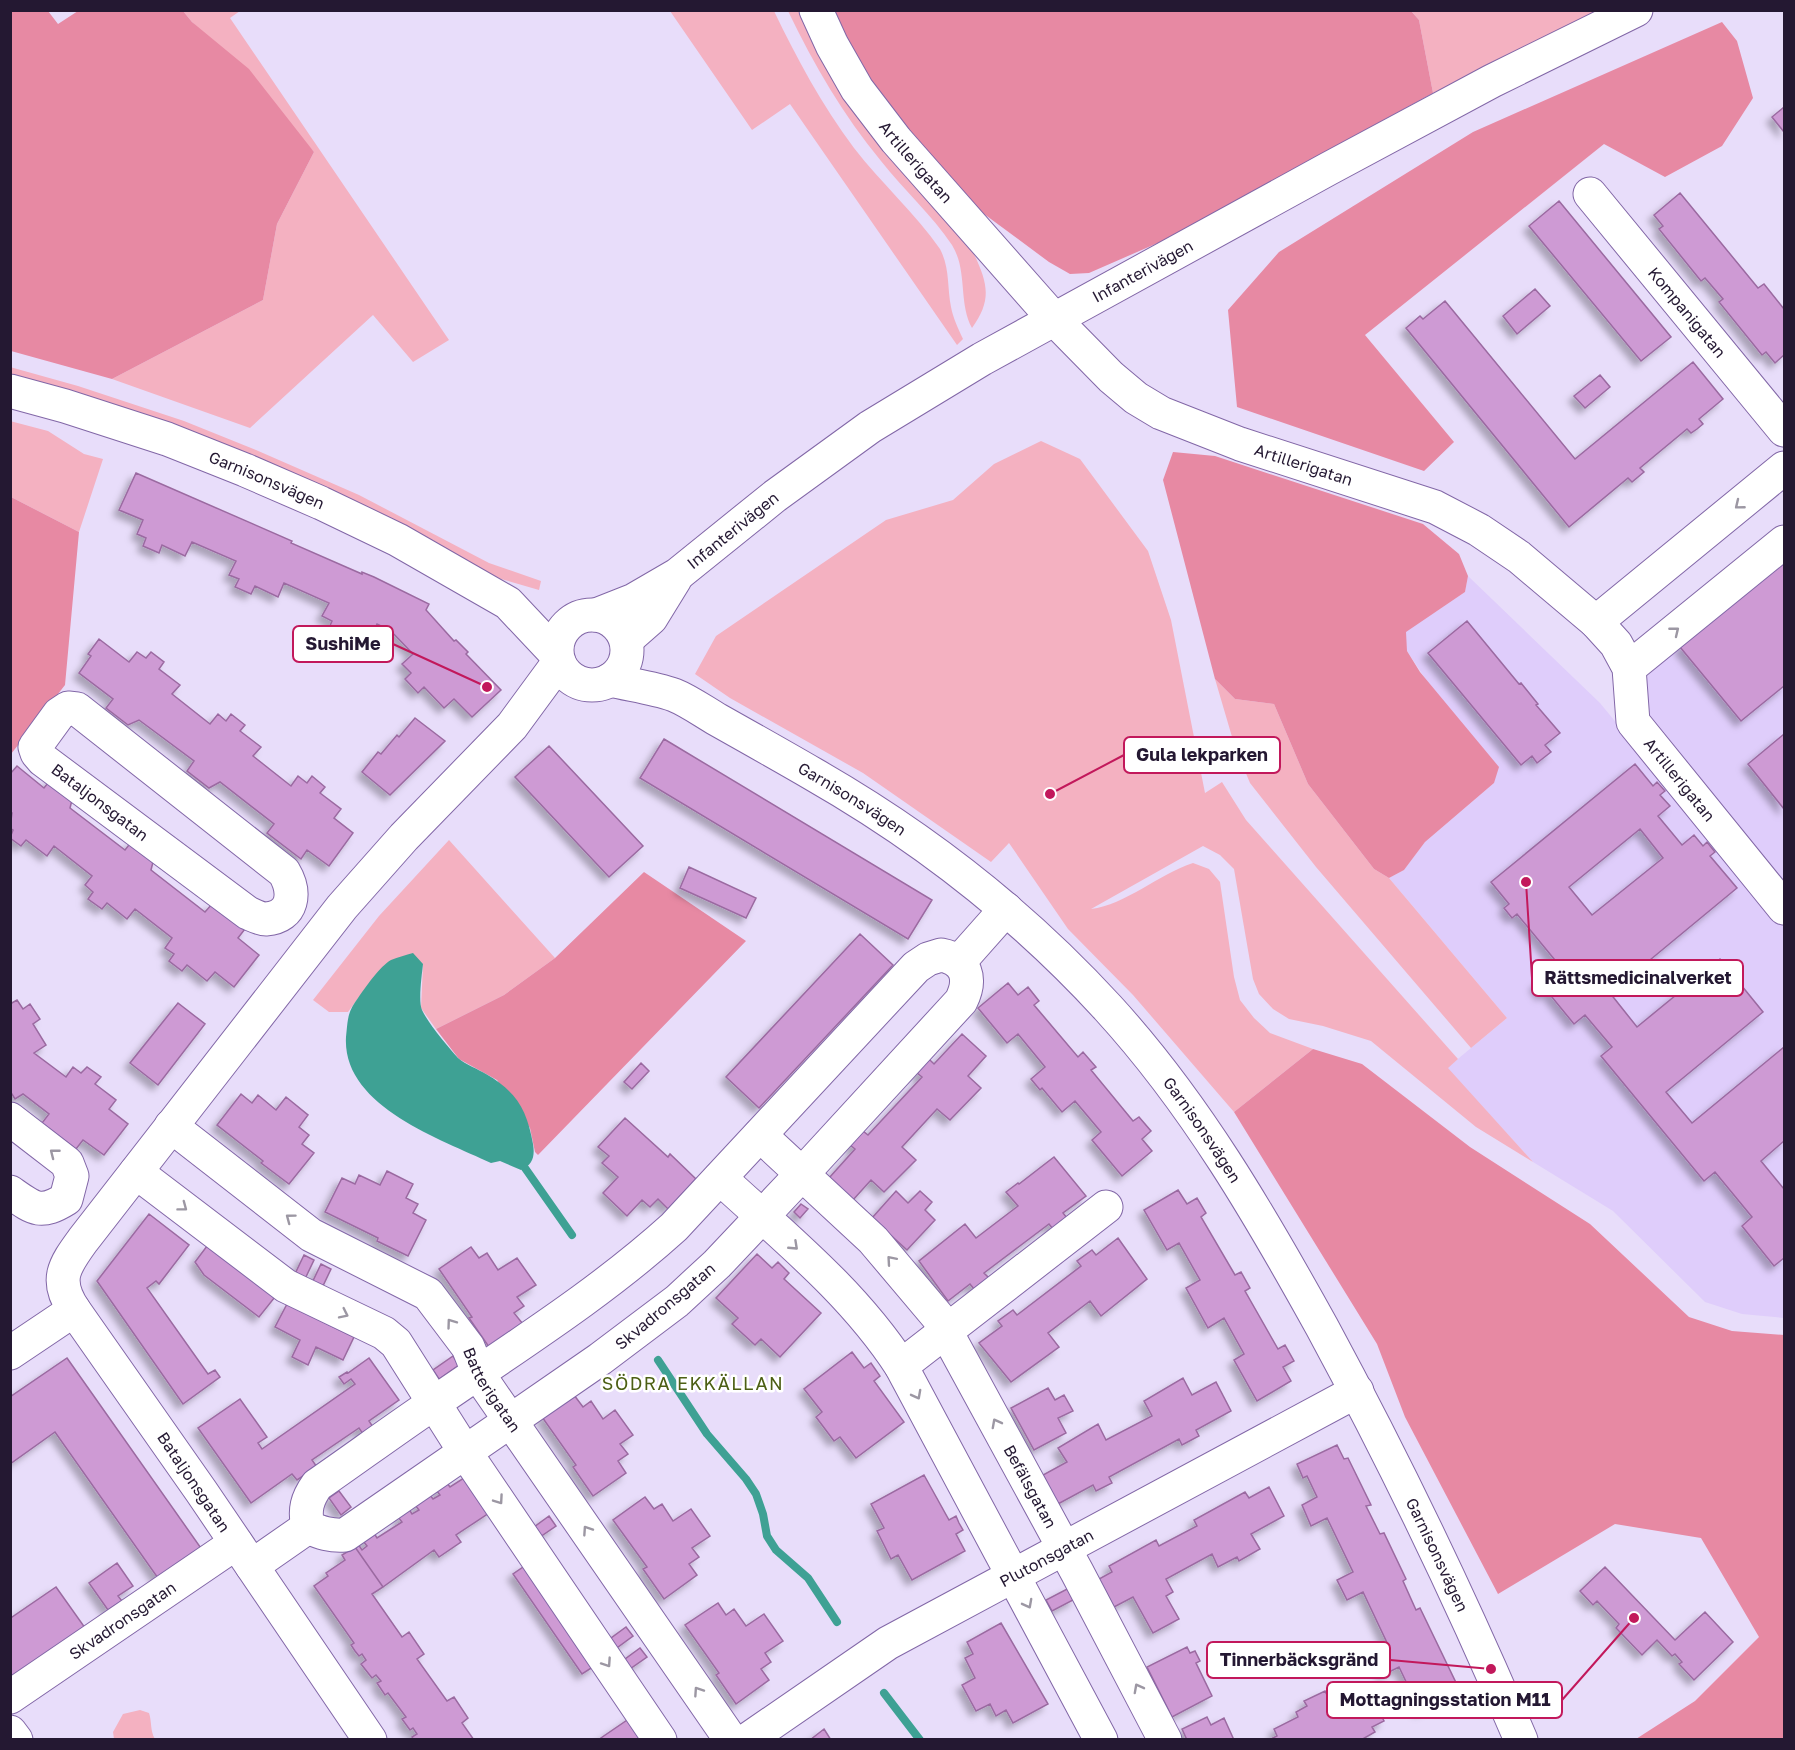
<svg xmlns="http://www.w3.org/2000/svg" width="1795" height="1750" font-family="'Golos Text',sans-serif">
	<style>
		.built { fill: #dfcdfb }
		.green { fill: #f4b1c1 }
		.forest { fill: #e789a3 }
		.water { fill: #3ea194 }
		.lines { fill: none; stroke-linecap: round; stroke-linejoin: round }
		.stream { stroke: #3ea194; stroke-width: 8 }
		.building { fill: #ce9ad4; stroke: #9b6aa1; stroke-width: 1.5; fill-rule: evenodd; filter: url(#shadow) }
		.minor-casing { stroke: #8267a7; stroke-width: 35 }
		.minor { stroke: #fff; stroke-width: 33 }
		.oneway { stroke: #9c97a3 }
		.labels { text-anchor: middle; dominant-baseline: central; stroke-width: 5; stroke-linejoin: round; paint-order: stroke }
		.street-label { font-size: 16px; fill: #241832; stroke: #fff }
		.neighbourhood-label { font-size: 18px; letter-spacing: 1.5px; fill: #4c5f14; stroke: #fff }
		.leader { fill: none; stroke: #c2185b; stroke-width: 2 }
		.callout-dot { fill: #c2185b; stroke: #fff; stroke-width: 2 }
		.callout { fill: #fff; stroke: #c2185b; stroke-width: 2 }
		.callout-label { font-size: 18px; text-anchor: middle; font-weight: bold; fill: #241832 }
	</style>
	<defs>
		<filter id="shadow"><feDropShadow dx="-5.5" dy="5.5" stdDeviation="3" flood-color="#0004"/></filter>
	</defs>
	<rect width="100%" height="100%" fill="#e8ddfa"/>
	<!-- built -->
	<path class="built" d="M1784,556v328l-140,-173 1,-32 30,-33z
		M1468,576l132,127 184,224v391l-42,-4 -37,-12 -92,-91 -80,-49 -86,-94 60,-50 -118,-140 15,-8 21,-28 69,-59 -87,-132 -2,-19 60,-40z"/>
	<!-- green -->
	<path class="green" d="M183,11h57l-10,7 219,322 -36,22 -40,-47 -123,113 -138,-49 151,-79 14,-76 37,-72 -122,-130z
		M670,11h104c23,48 48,94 80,137 27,35 61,65 86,101 10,19 7,38 11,58 2,11 7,21 12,32l-6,6 -167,-241 -38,26z
		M788,11h11l18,35 157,208c14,30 18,46 -2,74 -14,-26 -4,-57 -20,-83 -20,-30 -48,-55 -71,-84 -38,-46 -67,-96 -93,-150z
		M1411,11h199l-177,82 -14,-73z
		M10,367l68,19 106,35 72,29 103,45 130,68 52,18 -2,9 -38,-11 -38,-18 -452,-183z
		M10,421l38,10 36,23 19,5 -24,73 -68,-35z
		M1041,441l39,18 68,92 23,69 34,173 17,-11 24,38 212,239 -10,9 85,94 -57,-35 -105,-86 -48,-15 -34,-7 -16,-10 -14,-15 -6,-15 -19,-110 -14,-14 -17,-9 -112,63c34,-4 68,-35 102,-46l16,6 11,13 14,95 6,23 14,18 16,15 43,16 -79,63 -101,-117 -65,-66 -59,-86 -18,19 -128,-89 -133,-75 -35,-24 21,-38 170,-116 67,-20 41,-36z
		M1215,679l20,20 39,5 34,80 66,85 15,9 118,140 -36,30 -155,-181 -66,-84 -15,-36z
		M449,840l106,118 -51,37 -68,34 -15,-21 2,-44 -55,21 -20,27h-19l-16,-12 66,-84z
		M140,1710l9,3c3,9 1,18 6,26h-41l-1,-7 10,-18z"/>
	<!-- forest -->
	<path class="forest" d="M10,11h38l10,13 20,-13h105l9,11 57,47 65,83 -37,72 -14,76 -151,79 -101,-28z
		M831,11h580l8,9 14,73 -273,149 -71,31 -19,1 -21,-12 -69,-51 -46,-45 -73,-98z
		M1722,22l15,19 16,57 -31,48 -57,31 -61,-33 -239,191 89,107 -30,29 -187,-64 -9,-97 51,-58 194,-120z
		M1173,452l42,4 208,68 36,30 9,22 -3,16 -59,40 1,19 13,21 79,95 -5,16 -69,59 -21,28 -15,8 -15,-9 -66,-85 -34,-80 -39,-5 -20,-20 -52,-199z
		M11,497l68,35 -14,153 -54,69z
		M644,872l102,69 -208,214 -3,-3 -5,-24 -33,-48 -38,-21 -23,-30 68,-34 51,-37z
		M1313,1049l49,15 108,83 120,77 99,93 43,14 52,4v404h-148l59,-38 64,-64 -58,-99 -86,-14 -117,70 -93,-177 -28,-73 -143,-232z"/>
	<!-- water -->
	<path class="water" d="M413,953l10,11c-1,10 -5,37 -1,46 6,13 26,37 36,48 8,7 20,11 28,16 31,18 41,36 47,70 2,12 0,21 -12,26l-21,-9 -9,2c-51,-24 -149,-57 -145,-126 2,-18 1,-24 12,-39 7,-10 22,-32 33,-38 7,-3 15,-5 22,-7z"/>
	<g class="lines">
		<!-- stream -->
		<path class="stream" d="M525,1168l47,67
			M658,1360l49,74 39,45 10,15 7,20 4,22 9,14 32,28 29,44
			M884,1693l36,47"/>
	</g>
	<!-- building -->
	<path class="building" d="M1784,107v25l-12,-15z
		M1680,193l78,95 6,-4 20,25v46l-9,8 -9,-11 -4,3 -43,-53 4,-3 -18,-21 -4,3 -42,-52 4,-3 -9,-11z
		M1559,201l112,136 -30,24 -112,-135z
		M1535,289l15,17 -33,28 -14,-18z
		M1445,301l130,158 118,-97 30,37 -24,20 4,5 -6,5 -6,4 -4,-4 -47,39 4,4 -12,10 -4,-4 -59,49 -163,-199 14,-12 3,3z
		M1600,375l10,12 -25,21 -11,-12z
		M136,473l156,68 -1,2 71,31v-2l12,5 55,27 -3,6 28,31 2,-1 12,12 -2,2 35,36 -29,27 -18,-18 -10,9 -20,-21 -6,6 -13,-14 6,-6 -9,-9 11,-10 -23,-24 -13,-6 -6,14 -23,-10 -3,7 -16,-7 3,-7 -10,-5 7,-13 -45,-20 -6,14 -23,-11 -4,8 -16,-7 4,-8 -10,-4 7,-14 -44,-19 -7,14 -23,-11 -3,8 -16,-7 3,-8 -9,-4 6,-14 -24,-10z
		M1784,562v124l-43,35 -61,-74z
		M1467,621l52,63 2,-1 17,21 -2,1 24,28 -15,12 6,7 -14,11 -5,-7 -11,9 -93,-112z
		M99,639l30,23 8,-10 9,6 5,-6 13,10 -5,7 21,16 -8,9 38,30 8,-10 8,7 5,-7 14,11 -5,6 21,16 -8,9 38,30 7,-10 9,7 5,-7 13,11 -5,6 21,16 -7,9 19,15 -24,33 -22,-16 -6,9 -34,-26 7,-9 -54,-42 -11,6 -22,-17 7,-10 -55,-41 -11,5 -22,-17 7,-9 -34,-26 12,-17 -3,-2z
		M415,718l30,23 -55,54 -28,-23 16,-20 3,2 16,-19 2,2z
		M1784,734v75l-36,-45z
		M664,739l268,161 -24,39 -268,-161z
		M549,746l94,100 -34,31 -94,-100z
		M1635,764l18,22 4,-4 8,9 -5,4 10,11 -12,10 24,29 12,-10 9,11 4,-4 8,10 -5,4 27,32 -127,105 27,34 83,-68 43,53 -97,80 26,31 92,-76v94l-23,20 23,28v69l-10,8 -32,-40 10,-9 -37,-45 -11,9 -103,-125 11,-9 -27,-32 -11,9 -27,-33 -5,4 -7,-10 24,-20 -42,-51 -5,4 -8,-10 5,-4 -18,-22zM1640,829l23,29 -71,57 -23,-28z
		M17,766l27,22 7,-9 22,17 -3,12 55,42 7,-9 22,17 -3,12 54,42 7,-8 33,25 -7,9 21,17 -25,32 -19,-15 -8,9 -20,-16 -5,6 -13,-10 5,-7 -9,-6 7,-10 -37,-29 -8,10 -20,-16 -5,6 -14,-10 5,-7 -8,-7 7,-9 -38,-30 -7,10 -21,-16 -5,6 -11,-8 3,-8 -3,-2 2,-15 -2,-1v-38z
		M689,867l67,31 -10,20 -66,-30z
		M860,934l33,31 -134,143 -33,-31z
		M1008,983l10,12 10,-8 11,14 -5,4 44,52 5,-5 13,15 -5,3 42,51 6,-4 12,14 -9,8 10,12 -30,25 -30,-36 9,-8 -26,-31 -13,11 -20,-24 -2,2 -9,-11 14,-12 -27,-33 -11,9 -29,-35z
		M17,1000l6,9 7,-5 10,15 -7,5 13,21 -12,8 32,24 7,-10 8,6 6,-6 14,10 -6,7 21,16 -7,9 19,15 -24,31 -21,-15 -7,9 -34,-26 7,-9 -26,-20 -8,5 -5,-8v-87z
		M178,1003l27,21 -47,61 -28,-22z
		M962,1034l24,22 -18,20 13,12 -31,32 -13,-11 -35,38 14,13 -32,32 -13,-12 -18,20 -24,-22 26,-29 -5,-4 13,-14 5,4 54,-58 -5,-4 12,-14 5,5z
		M641,1063l8,8 -17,18 -8,-7z
		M241,1094l11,9 6,-8 18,15 10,-13 22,18 -9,12 10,8 -7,9 12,9 -25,31 -28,-21 2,-2 -46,-36z
		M625,1118l43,39 2,-3 26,25 -28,30 -10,-10 -8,8 -8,-7 -15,16 -24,-23 15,-16 -16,-14 7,-7 -11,-9z
		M1054,1157l32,39 -23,17 4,5 -14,11 -4,-5 -65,49 5,5 -15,11 -4,-5 -22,17 -29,-40 46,-37 11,14 42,-32 -12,-14 12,-9 1,1z
		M387,1171l26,13 -7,14 12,6 -5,9 13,7 -18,36 -31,-15 1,-3 -53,-26 17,-34 13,6 4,-9 21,10z
		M1178,1190l9,14 10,-6 9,15 -5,4 34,58 6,-3 9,16 -5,3 33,58 7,-4 9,16 -11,6 8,14 -34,20 -23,-41 10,-6 -20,-36 -16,10 -22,-40 14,-8 -21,-37 -12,7 -23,-40z
		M896,1191l12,12 12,-12 12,11 -7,8 10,10 -28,30 -35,-32z
		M801,1204l7,5 -8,9 -6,-6z
		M149,1214l40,31 -30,39 -3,-3 -9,7 61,86 7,-4 5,7 -37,27 -86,-123z
		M1118,1238l29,41 -46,37 -11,-15 -42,32 11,14 -48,35 -32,-39 23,-17 -4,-5 15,-11 4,5 64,-49 -4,-5 15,-11 4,5z
		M207,1246l68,51 -16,20 -55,-42 -9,-13z
		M471,1247l8,11 8,-5 11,17 19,-12 19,27 -19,12 7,9 -10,7 9,11 -34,23 -20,-29 3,-1 -33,-48z
		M757,1254l15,14 6,-6 11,11 -5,6 37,34 -41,44 -19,-18 -6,6 -23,-21 6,-6 -22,-20z
		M304,1255l10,5 -10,21 -10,-5z
		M321,1264l10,5 -10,21 -10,-5z
		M287,1304l67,33 -11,23 -27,-13 -8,18 -16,-8 8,-17 -25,-13z
		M852,1352l12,16 7,-5 9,13 -6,5 30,41 -48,36 -16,-21 -6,4 -18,-24 6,-5 -18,-23z
		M453,1356l6,9 -20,14 -6,-9z
		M67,1358l136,193 -43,30 -105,-149 -45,32v-67z
		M369,1358l30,42 -30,21 4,6 -10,7 -4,-6 -47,32 5,7 -20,13 -5,-6 -41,29 -53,-75 42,-29 27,38 -9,6 4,6 93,-65 -4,-5 -7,5 -5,-7 8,-5 1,1z
		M1183,1378l9,17 24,-13 15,29 -35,19 3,6 -17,9 -3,-6 -70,38 3,6 -16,8 -3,-6 -35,19 -15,-29 24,-13 -9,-14 40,-24 8,16 46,-24 -8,-15z
		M1048,1388l7,12 9,-5 9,16 -15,7 8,15 -32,17 -23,-42z
		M574,1395l9,12 8,-6 12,18 12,-9 18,25 -13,9 8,10 -10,7 8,12 -33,23 -20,-29 3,-2 -34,-48z
		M1337,1445l7,14 4,-1 23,47 -5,1 14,28 4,-1 22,46 -3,2 13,29 4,-2 40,83 -13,6 -3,-7 -15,7 4,7 -13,7 -21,-44 -16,8 -10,-20 16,-8 -26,-55 -16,8 -10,-20 16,-8 -26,-54 -16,8 -9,-21 15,-8 -10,-21 -4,2 -6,-14z
		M924,1475l25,45 7,-4 3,7 4,7 -7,4 9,17 -53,29 -14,-25 -7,4 -14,-28 7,-3 -13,-24z
		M467,1476l25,35 -36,24 5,7 -22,15 -5,-7 -51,37 -28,-40 3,-3 4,6 5,-4 -4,-5 11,-8 3,5 25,-16 -4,-5 11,-8 3,5 7,-4 -4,-5 15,-10 3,4 7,-4 -4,-5 11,-7 3,4z
		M1269,1487l15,29 -33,18 9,15 -21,12 -2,-4 -19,10 -6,-13 -46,25 7,13 -7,4 13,23 -26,14 -20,-36 -19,10 -15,-28 13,-7 -3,-6 47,-26 3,6 38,-20 -3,-6 51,-28 4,6z
		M339,1491l12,16 -10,8 -12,-17z
		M645,1497l9,12 8,-5 11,17 18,-12 19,27 -18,12 7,9 -10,7 8,11 -33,24 -21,-30 4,-2 -34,-47z
		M549,1516l7,10 -19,13 -7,-9z
		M355,1547l28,40 -11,7 30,43 7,-5 15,22 -7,5 30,42 7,-4 14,21 -6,5 12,17h-60l-2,-3 5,-3 -4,-6 -3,2 -8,-11 4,-2 -18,-24 -3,2 -8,-12 4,-2 -5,-6 -4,3 -11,-14 5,-4 -4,-6 -3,2 -4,-5 -4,-6 3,-2 -40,-57 14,-10 -2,-3 19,-13 -3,-5z
		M117,1563l16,23 -15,10 4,5 -14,9 -19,-27z
		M526,1565l70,100 -14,9 -69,-100z
		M1605,1567l70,73 30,-28 28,30 -39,38 -15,-16 3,-2 -7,-8 -3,2 -15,-16 -15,15 -26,-27 3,-4 -22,-23 -4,4 -13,-14z
		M56,1587l32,45 -78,56v-73l2,2z
		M1069,1588l6,11 -23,12 -6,-11z
		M718,1603l8,12 8,-6 12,17 18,-12 19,27 -18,12 6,9 -10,7 8,11 -33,24 -20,-29 3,-2 -34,-48z
		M1001,1623l47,81 -35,19 -7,-13 -10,6 -6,-12 -14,7 -14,-26 13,-7 -10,-20 8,-4 -6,-12z
		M626,1627l7,9 -19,14 -7,-9z
		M1187,1647l3,6 5,-2 5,10 -4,2 16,33 -40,21 -25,-50z
		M640,1648l7,9 -20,14 -6,-9z
		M1354,1689l3,6 11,-5 16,31 -12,6 3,5 -14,8h-92l8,-4 -3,-7 24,-12 -2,-5 11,-6 -3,-5 21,-10 5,10z
		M636,1714l18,26h-56z
		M1207,1717l4,8 13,-7 10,22h-47l-5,-11z
		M824,1729l7,11h-21z"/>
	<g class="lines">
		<defs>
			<g id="minor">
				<path id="s1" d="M816,10l16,35 25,44 39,51 158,179 57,58 25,21 25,15 79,31 195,63 44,23 40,27 77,65 20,22 13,24 4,54 151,186"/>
				<path id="s2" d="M1590,194l194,236"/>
				<path id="s3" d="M10,391l55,15 102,33 78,31 76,33 77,37 110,63 48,51"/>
				<circle cx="592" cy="650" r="35"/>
				<path id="s4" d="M596,615l38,-15 43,-25 98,-79 95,-69 112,-68 346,-190 164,-88 144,-71"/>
				<path d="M1596,622l188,-154"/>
				<path d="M626,640l25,-22 24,-39"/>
				<path d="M1629,668l155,-126"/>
				<path id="s5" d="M610,680c21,5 44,8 64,15 15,6 30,17 44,25 32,18 64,36 95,54 110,63 210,141 295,234 87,95 152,207 214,319 73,135 139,272 199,413"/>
				<path d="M68,708l9,1 207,163c12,20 10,45 -18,47 -6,0 -13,-4 -18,-6l-205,-153 -6,-7 -2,-6 24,-33z"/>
				<path d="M941,955c26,5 31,24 20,46l-159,173 -85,90 -40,37 -77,58 -255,176c-14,1 -24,-2 -37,-8 -4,-17 -1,-28 9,-42 39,-27 77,-55 117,-82 81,-56 166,-109 240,-176l242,-260 12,-8z"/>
				<path d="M959,962l47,-53"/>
				<path d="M10,1119l57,44 5,13 -6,23c-26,16 -32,10 -56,-7"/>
				<path id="s6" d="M171,1126l140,109 117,59 40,53 11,27 6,10 246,356"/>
				<path id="s7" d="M760,1135l113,105 65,77 139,255 88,168"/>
				<path d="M136,1172l150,114 98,47 12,10 69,109 195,288"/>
				<path d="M720,1178c64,59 133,114 181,188l200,374"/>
				<path d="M10,1353l64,-43"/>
				<path d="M901,1366l205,-159"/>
				<path d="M252,1566l56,-39"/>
				<path id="s8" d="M10,1697l226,-154"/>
				<path d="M10,1732l6,8"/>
				<path d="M370,1740l-169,-249 -127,-181c-20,-30 -10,-44 9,-70l259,-333 62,-70 108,-111 47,-64"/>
				<path id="s9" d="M747,1740l141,-97 469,-252"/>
			</g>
		</defs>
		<!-- minor casing -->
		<use href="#minor" class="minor-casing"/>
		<!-- minor -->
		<use href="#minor" class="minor"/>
	</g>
	<!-- one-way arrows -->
	<defs><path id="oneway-chevron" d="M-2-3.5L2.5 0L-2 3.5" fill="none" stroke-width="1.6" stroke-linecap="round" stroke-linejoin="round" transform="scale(1.5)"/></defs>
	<g class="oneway">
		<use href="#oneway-chevron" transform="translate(1739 505) rotate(141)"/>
		<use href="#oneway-chevron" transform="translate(1675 631) rotate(-39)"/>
		<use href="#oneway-chevron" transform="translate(54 1153) rotate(-142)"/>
		<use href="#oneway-chevron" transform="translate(183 1207) rotate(37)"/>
		<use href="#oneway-chevron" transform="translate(290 1218) rotate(-143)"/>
		<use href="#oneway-chevron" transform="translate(794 1246) rotate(43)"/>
		<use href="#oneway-chevron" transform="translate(891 1260) rotate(-131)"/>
		<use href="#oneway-chevron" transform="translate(344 1314) rotate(26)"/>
		<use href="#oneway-chevron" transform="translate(451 1323) rotate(-126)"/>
		<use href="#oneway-chevron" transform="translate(917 1395) rotate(62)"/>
		<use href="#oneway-chevron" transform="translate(996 1423) rotate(-118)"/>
		<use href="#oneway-chevron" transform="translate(499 1500) rotate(55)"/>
		<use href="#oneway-chevron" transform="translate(587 1530) rotate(-124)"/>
		<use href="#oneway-chevron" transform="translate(1028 1604) rotate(62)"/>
		<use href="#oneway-chevron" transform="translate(607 1663) rotate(56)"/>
		<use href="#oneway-chevron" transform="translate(1138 1688) rotate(-118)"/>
		<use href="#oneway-chevron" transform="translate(698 1691) rotate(-124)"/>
	</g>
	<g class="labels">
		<!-- street labels -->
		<g class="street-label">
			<text stroke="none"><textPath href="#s1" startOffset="183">Artillerigatan</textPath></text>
			<text stroke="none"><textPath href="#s4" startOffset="648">Infanterivägen</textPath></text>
			<text stroke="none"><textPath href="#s2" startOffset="153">Kompanigatan</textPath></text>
			<text stroke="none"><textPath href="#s1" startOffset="687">Artillerigatan</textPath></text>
			<text stroke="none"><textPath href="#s3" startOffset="272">Garnisonsvägen</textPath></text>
			<text stroke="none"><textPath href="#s4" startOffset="162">Infanterivägen</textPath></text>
			<text stroke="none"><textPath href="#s1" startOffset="1209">Artillerigatan</textPath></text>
			<text stroke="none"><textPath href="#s5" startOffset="272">Garnisonsvägen</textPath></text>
			<text transform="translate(100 802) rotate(37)">Bataljonsgatan</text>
			<text stroke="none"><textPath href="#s5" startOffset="758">Garnisonsvägen</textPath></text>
			<text transform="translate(665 1306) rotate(-40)">Skvadronsgatan</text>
			<text stroke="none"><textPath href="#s6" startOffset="424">Batterigatan</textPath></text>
			<text transform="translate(194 1482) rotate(56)">Bataljonsgatan</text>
			<text stroke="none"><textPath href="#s7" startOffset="448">Befälsgatan</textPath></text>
			<text stroke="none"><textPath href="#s5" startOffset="1244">Garnisonsvägen</textPath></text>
			<text stroke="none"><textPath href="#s9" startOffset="351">Plutonsgatan</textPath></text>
			<text stroke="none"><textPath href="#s8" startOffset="136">Skvadronsgatan</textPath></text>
		</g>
		<!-- neighbourhood labels -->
		<g class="neighbourhood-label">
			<text x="693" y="1383">SÖDRA EKKÄLLAN</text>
		</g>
	</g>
	<!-- callouts -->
	<path class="leader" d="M487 687L393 644M1050 794L1124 755M1526 882L1532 978M1491 1669L1390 1660M1634 1618L1562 1700"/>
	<g class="callout-dot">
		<circle cx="487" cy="687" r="6"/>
		<circle cx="1050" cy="794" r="6"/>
		<circle cx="1526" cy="882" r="6"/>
		<circle cx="1491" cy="1669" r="6"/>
		<circle cx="1634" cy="1618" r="6"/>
	</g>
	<g class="callout">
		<rect x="293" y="626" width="100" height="36" rx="6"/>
		<rect x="1124" y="737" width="156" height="36" rx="6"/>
		<rect x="1532" y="960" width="211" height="36" rx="6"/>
		<rect x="1207" y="1642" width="183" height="36" rx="6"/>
		<rect x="1327" y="1682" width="235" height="36" rx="6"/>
	</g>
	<g class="callout-label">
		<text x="343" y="650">SushiMe</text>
		<text x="1202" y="761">Gula lekparken</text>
		<text x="1638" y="984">Rättsmedicinalverket</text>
		<text x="1299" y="1666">Tinnerbäcksgränd</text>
		<text x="1445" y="1706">Mottagningsstation M11</text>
	</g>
	<!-- border -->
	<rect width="1795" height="1750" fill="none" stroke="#241832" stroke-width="24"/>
</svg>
